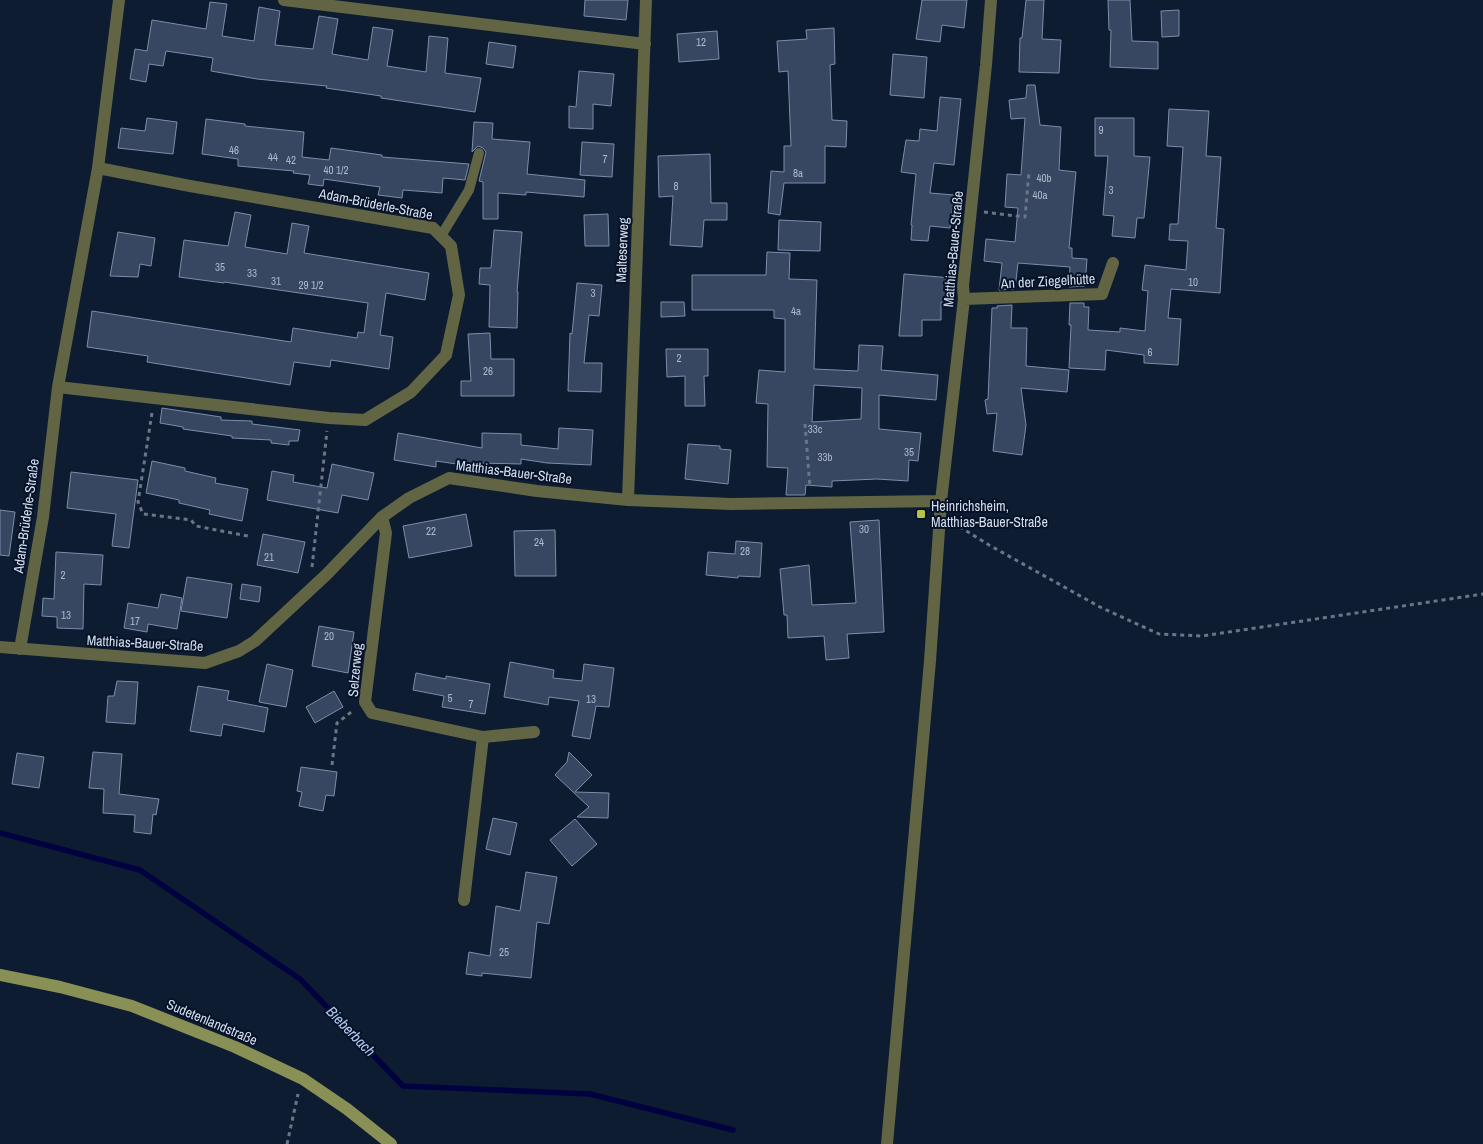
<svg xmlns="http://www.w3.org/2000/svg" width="1483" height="1144" font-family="'Archivo Narrow',sans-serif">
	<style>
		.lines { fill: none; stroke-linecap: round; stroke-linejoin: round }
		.stream { stroke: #00013f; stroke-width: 5.5 }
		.building { fill: #374761; stroke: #7b8daa; fill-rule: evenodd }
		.path { stroke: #697588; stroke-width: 3; stroke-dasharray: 4 4; stroke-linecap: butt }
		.lane { stroke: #616543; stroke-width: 10 }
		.street { stroke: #616543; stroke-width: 12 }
		.secondary { stroke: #899056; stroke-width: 12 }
		.poi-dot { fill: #b7c148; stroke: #061228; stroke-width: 2 }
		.labels { text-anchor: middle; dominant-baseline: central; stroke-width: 4; stroke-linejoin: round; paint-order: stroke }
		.number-label { font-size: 11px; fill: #adb8cb }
		.street-label { font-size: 14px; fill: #d4deee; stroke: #061228 }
		.poi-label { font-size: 14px; fill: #d4deee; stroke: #061228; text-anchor: start }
		.water-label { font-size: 15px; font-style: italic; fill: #b1c8ee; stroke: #061228 }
	</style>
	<rect width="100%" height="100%" fill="#0e1c32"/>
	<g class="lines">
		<!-- stream -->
		<path class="stream" d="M0,833l140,37 160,109 103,107 187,8 143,36"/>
	</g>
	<!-- building -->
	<path class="building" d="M585,0h43l-2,20 -42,-4z
		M922,0h45l-3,28 -22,-3 -2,17 -24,-3z
		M1026,0h18l-2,39 19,1 -2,33 -40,-1 1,-34h2z
		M1108,0h22l2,41 26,1v27l-48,-2 1,-37h-2z
		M210,2l17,2 -5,32 32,5 5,-34 21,4 -5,34 38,4 6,-33 19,3 -6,35 36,6 5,-33 20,3 -6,36 39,6 3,-36 19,2 -3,35 36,5 -6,34 -94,-14v-2l-55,-8 1,-2 -70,-7 -46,-8 2,-13 -47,-7 -3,15 -14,-2 -3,18 -16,-3 5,-30 12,2 5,-31 54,9z
		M1179,10v26l-17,1 -1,-26z
		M834,28l1,36 -5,1 2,55 15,1 -1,26 -21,-1v37h-41l-4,32 -12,-2 3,-42 13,1v-26h7l-3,-75 -9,1 -2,-31 30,-2 -1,-9z
		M717,31l2,28 -40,3 -2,-28z
		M489,42l27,4 -3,22 -27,-4z
		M893,54l34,3 -3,41 -34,-3z
		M579,71l35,3 -3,32 -18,-2v25l-24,-1v-22l7,1z
		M1027,85h8l5,40 21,2 -2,43 17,2 -7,76h3v10l15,1 -2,27 -16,1 1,-20 -52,-4 -3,26 -16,1 3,-27 -18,-2 2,-22 29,3 3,-34 -13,-1 2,-33 14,1 4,-57 -14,1 -2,-19 17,-2z
		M940,97l21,2 -7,66 -20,-2 -4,30 24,2 -4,33 -20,-2 -2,15 -17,-1 1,-15h-1l5,-51 -15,-2 5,-32 13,1 1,-12 17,2z
		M1169,109l40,2 -3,45 15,1 -5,71 8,1 -4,64 -49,-4 -3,29 13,1 -3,46 -34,-2v-8l-38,-5 -1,20 -36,-2 2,-43h-2l1,-22h14v4h5l-1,23 32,2v-4l25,3 3,-40 -6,-1 3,-25 41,5 2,-29 -19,-1 1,-16h8l5,-77 -16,-1z
		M147,118l30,4 -4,32 -55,-6 3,-20 24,3z
		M1095,118h39v38l16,1 -6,61h-7l-2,20 -23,-2 2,-20 -11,-1 5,-59h-13z
		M206,119l39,5v2l59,6 -2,25 27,3 2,-12 51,7v2l87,7 -4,16 -22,-2 -1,15 -39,-3 -1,8 -24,-3 2,-8 -56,-8 -1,7 -15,-2 2,-9 -17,-2 1,-2 -56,-5v-7l-36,-5z
		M474,122l19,1 -1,16 38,3 -3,32 58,6 -1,17 -58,-5v3l-28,-2v26h-15v-37l-4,-1 7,-29 -3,-4 -5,-2 -6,6z
		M582,142l32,2 -2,33 -32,-2z
		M710,154l1,49h16v17h-23l-2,27 -32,-2 3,-49 -14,1 -1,-41z
		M235,212l16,3 -6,32 42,7 5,-31 17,3 -5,27 125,20 -4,27 -39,-7 -6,42 13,2 -4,32 -58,-9 -1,7 -36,-5 -4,23 -143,-23 1,-6 -61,-9 5,-36 199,31 2,-14 64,10 1,-6 6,1 4,-30 -144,-21v1l-45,-6 5,-37 44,6z
		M608,214l1,32h-24l-1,-31z
		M779,220l42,2 -1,29 -42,-1z
		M494,230l28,2 -5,60h1l-1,36 -28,-1 1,-42 -11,-1 1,-16h11z
		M118,232l37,6 -4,28 -11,-2 -2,13 -28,-1z
		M767,252l23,1 -1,26 28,1 -3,89 44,2 1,-26 24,1 -2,24 57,5 -2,25 -57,-5v34l42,4 -3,28 -9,-1 -1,21 -31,-2 -45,2v6l-26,-2 -1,10h-19l2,-27 -21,-1 1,-63 -12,-1 3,-33 26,2v-53l-11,-1v-8h-82v-35h74zM814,385l48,3 -1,31 -49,3z
		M904,274l48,4 -2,25 -9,-1v18h-19v16h-23z
		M577,283l25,2 -3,31 -10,-1 -5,48h18l-1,29 -33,-1 2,-58 2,1z
		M661,302h23l1,14 -24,1z
		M1012,305l-1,23h16l-1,38 43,4 -2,22 -46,-4 5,37 -4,30 -29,-4 4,-38 -10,1 -2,-14 3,-1 4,-91h5v-2z
		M490,333l1,26h23v37h-53v-15h10l-3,-47z
		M666,349h42v27h-4l1,30h-20v-30l-18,1z
		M162,408l59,9v3l31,1v3l48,6 -2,11h-9v4l-18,-2v-3l-39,-2v-2l-49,-7v-2l-23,-4z
		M559,428l34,2 -2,35 -44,-2 -26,-4v5l-43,-1 -1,4 -41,-6v6l-42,-7 4,-27 84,15v-15l39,1v11l37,4z
		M688,444l32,2v3l11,1 -3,34 -43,-5z
		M152,461l33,7v3l31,7 -1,5 33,6 -6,32 -33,-7 1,-4 -31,-7v-3l-33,-7z
		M332,464l42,9 -6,27 -26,-5 -4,18 -71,-13 5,-29 22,4 -1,7 34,6z
		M71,472l67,8 -9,68 -17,-2 4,-32 -49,-6z
		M0,510l15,2 -6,44 -9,-1z
		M466,514l6,32 -63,12 -6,-32z
		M879,520l5,112 -37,2 2,24 -23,2 -2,-24 -36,2 -1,-23h-3l-4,-46 29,-4 3,40 44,-2 -6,-81z
		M555,530l1,46h-41l-1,-45z
		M263,534l42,8 -7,31 -41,-8z
		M736,541l26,2 -2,34 -22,-1v2l-32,-3 2,-23 27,2z
		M56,552l47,3 -2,30 -17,-1 -1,45 -26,-1v-11l-15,-1 1,-18 11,1z
		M187,577l45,7 -5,34 -46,-7z
		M242,584l19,3 -2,15 -19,-3z
		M161,594l21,4 -5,31 -29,-5 -1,8 -23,-4 4,-25 30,5z
		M319,626l35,6 -6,41 -36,-7z
		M510,662l44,8 -1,8 29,3 2,-17 30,4 -5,39 -13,-1 -6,33 -18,-3 7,-35 -30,-4 -1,8 -44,-8z
		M267,664l26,6 -7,37 -27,-5z
		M416,673l30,6v-3l44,8 -5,30 -43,-7 2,-11 -31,-6z
		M117,681l21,1 -3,42 -29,-2 2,-26h6z
		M198,686l31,5 -2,9 41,8 -4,24 -41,-8 -2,12 -31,-5z
		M334,691l9,16 -28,16 -9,-16z
		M93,752l29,2 -3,40 40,5 -3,16 -3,-1 -2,20 -17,-2 1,-17 -32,-2 1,-24 -15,-1z
		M569,752l23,23 -17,17 34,1 -1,25 -31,-1 12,-10 -34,-32 12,-13z
		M17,753l27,4 -5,31 -27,-4z
		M301,767l36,5 -3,24 -8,-1 -3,16 -24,-5 3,-14 -5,-1z
		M493,818l24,5 -7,32 -24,-6z
		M575,819l22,25 -25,22 -22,-26z
		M526,872l31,5 -8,47 -12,-2 -6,56 -49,-5v3l-16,-2 3,-22 21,4 6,-50 24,5z"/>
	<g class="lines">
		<!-- path -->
		<path class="path" d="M984,212l41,5 4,-45
			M152,413l-14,89 5,12 48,6 5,6 52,10
			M805,424l5,64
			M955,520l5,7 29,18 111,62 59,27 43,2 281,-42
			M312,567l15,-136
			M332,765l5,-42 17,-13
			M287,1144l11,-50"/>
		<!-- lane -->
		<path class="lane" d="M441,236l28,-46 10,-37"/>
		<!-- street -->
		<path class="street" d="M284,0l361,44
			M964,299l138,-5 11,-31
			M58,387l271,31 36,2 46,-28 35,-37 13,-60 -8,-49 -18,-18 -243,-42 -92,-18
			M628,500l18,-500
			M382,517l4,16 -21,169 7,11 111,24 -19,163
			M0,647l205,16 34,-12 16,-10 71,-66 56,-58 27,-19 40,-20 88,13 91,9 104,4 209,-3
			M20,649l23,-132 15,-130 40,-219 21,-168
			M483,737l51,-5
			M887,1144l43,-483 11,-160 23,-202 -1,-13 23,-221 5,-65"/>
		<!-- secondary -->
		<path class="secondary" d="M0,975l60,12 72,19 103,41 68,32 44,30 44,35"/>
	</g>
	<!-- markers -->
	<rect class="poi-dot" x="916" y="509" width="10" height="10" rx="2.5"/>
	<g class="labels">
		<!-- number labels -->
		<g class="number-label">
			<text x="701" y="42">12</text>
			<text x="1101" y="130">9</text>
			<text x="234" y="150">46</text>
			<text x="273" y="157">44</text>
			<text x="605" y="159">7</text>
			<text x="291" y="160">42</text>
			<text x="336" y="170">40 1/2</text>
			<text x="798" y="173">8a</text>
			<text x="1044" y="178">40b</text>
			<text x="676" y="186">8</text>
			<text x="1111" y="190">3</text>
			<text x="1040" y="195">40a</text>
			<text x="220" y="267">35</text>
			<text x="252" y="273">33</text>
			<text x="276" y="281">31</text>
			<text x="1193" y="282">10</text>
			<text x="311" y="285">29 1/2</text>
			<text x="593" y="293">3</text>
			<text x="796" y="311">4a</text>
			<text x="1150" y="352">6</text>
			<text x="679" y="358">2</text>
			<text x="488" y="371">26</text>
			<text x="815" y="429">33c</text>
			<text x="909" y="452">35</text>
			<text x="825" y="457">33b</text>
			<text x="864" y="529">30</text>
			<text x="431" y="531">22</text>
			<text x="539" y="542">24</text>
			<text x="745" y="551">28</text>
			<text x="269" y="557">21</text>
			<text x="63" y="575">2</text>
			<text x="66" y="615">13</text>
			<text x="135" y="621">17</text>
			<text x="329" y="636">20</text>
			<text x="450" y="698">5</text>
			<text x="591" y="699">13</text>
			<text x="471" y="704">7</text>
			<text x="504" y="952">25</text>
		</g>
		<!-- street labels -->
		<g class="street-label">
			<text transform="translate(376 204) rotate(11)">Adam-Brüderle-Straße</text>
			<text transform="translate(953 249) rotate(-85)">Matthias-Bauer-Straße</text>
			<text transform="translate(622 250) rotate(-88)">Malteserweg</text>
			<text transform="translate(1048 281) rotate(-3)">An der Ziegelhütte</text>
			<text transform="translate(514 472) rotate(7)">Matthias-Bauer-Straße</text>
			<text transform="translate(26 516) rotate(-82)">Adam-Brüderle-Straße</text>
			<text transform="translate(145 643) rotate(3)">Matthias-Bauer-Straße</text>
			<text transform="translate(355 670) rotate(-85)">Selzerweg</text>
			<text transform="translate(212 1022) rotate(23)">Sudetenlandstraße</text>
		</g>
		<!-- poi labels -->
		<g class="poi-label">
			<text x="931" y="506">Heinrichsheim,<tspan x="931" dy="16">Matthias-Bauer-Straße</tspan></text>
		</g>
		<!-- water labels -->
		<g class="water-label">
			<text transform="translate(351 1031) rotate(46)">Bieberbach</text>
		</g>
	</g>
</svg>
